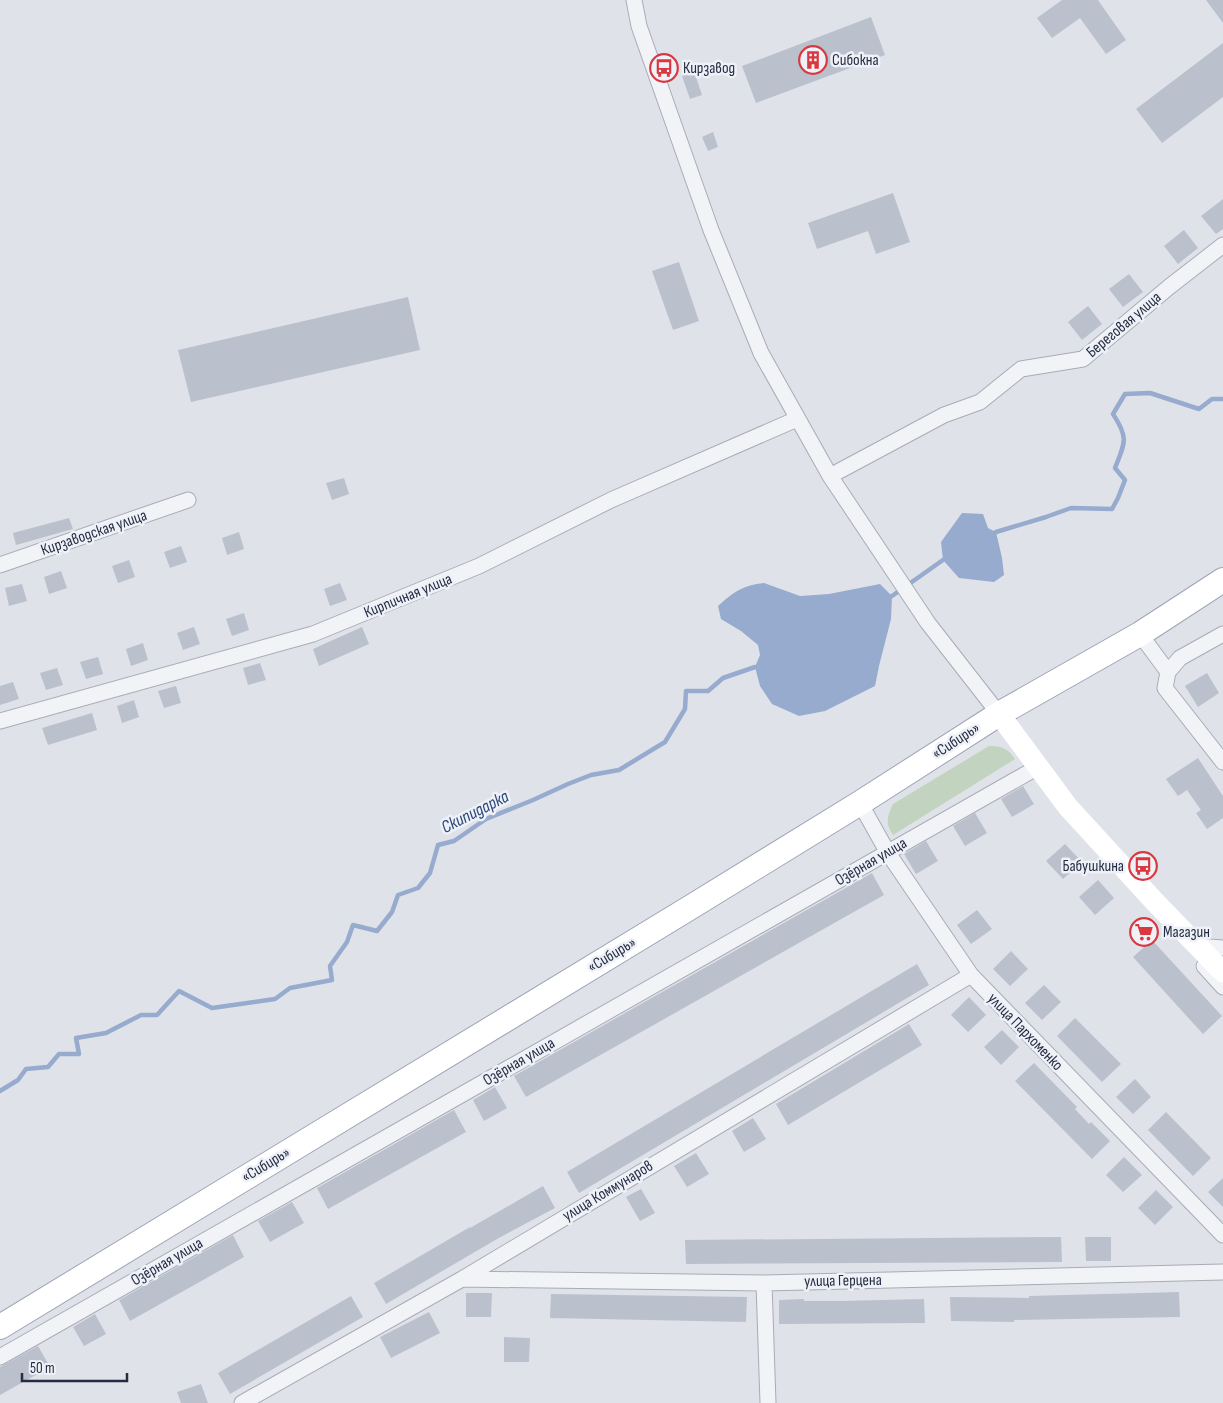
<svg xmlns="http://www.w3.org/2000/svg" width="1223" height="1403" font-family="'Sofia Sans Condensed',sans-serif">
	<style>
		.green { fill: #c2d4bf }
		.water { fill: #96abcd }
		.lines { fill: none; stroke-linecap: round; stroke-linejoin: round }
		.stream { stroke: #96abcd; stroke-width: 4.5 }
		.building { fill: #bbc0cd }
		.street-casing { stroke: #a8acb7; stroke-width: 17 }
		.primary-casing { stroke: #9da4b6; stroke-width: 26 }
		.street { stroke: #f2f3f7; stroke-width: 15 }
		.secondary { stroke: #fff; stroke-width: 21 }
		.primary { stroke: #fff; stroke-width: 24 }
		.labels { text-anchor: middle; dominant-baseline: central; stroke-width: 5; stroke-linejoin: round; paint-order: stroke }
		.poi-label { font-size: 16px; fill: #262d42; stroke: #eef1f7; text-anchor: start }
		.street-label { font-size: 16px; fill: #262d42; stroke: #eef1f7 }
		.water-label { font-size: 18px; font-style: italic; fill: #2d4779; stroke: #eef1f7 }
	</style>
	<rect width="100%" height="100%" fill="#dfe2e9"/>
	<!-- green -->
	<path class="green" d="M989,746c13,0 18,2 26,13l-122,76c-8,-11 -6,-19 0,-31z"/>
	<!-- water -->
	<path class="water" d="M962,513l21,1 5,14 8,4 6,26 2,17 -10,7 -35,-4 -16,-18 -2,-18z
		M764,583l36,13 29,-2 51,-10 12,12 -1,23 -12,47 -4,20 -50,25 -26,5 -27,-12 -12,-18 -5,-19 5,-12 -2,-10 -17,-14 -20,-12 -3,-13c16,-14 25,-21 46,-23z"/>
	<g class="lines">
		<!-- stream -->
		<path class="stream" d="M996,532l50,-15 25,-9 41,1 6,-11 7,-18 -10,-12c10,-25 14,-30 -2,-54l12,-20 25,-1 49,16 13,-10h11
			M892,596l51,-36
			M0,1091l18,-11 8,-11 22,-2 11,-13h20l-3,-16 30,-5 35,-18h16l22,-24 33,17 63,-9 15,-11 42,-8 -2,-14 17,-24 6,-17 24,6 15,-19 6,-17 20,-7 12,-15 8,-28 16,-4 32,-22 47,-19 35,-16 23,-9 28,-5 46,-28 20,-33 1,-18h22l15,-13 32,-11"/>
	</g>
	<!-- building -->
	<path class="building" d="M1062,0h36l28,40 -20,14 -26,-36 -28,20 -15,-20z
		M1206,0h17v23z
		M871,17l14,38 -129,48 -14,-37z
		M1223,43v54l-61,46 -26,-34z
		M694,71l8,24 -12,4 -8,-23z
		M713,132l5,15 -10,4 -6,-14z
		M893,193l17,49 -34,12 -8,-23 -51,18 -9,-26z
		M1223,199v30l-7,5 -15,-18z
		M1184,230l14,18 -20,16 -14,-18z
		M679,262l20,59 -26,9 -21,-59z
		M1129,274l14,18 -20,15 -14,-18z
		M408,297l12,53 -229,52 -13,-52z
		M1088,306l14,18 -20,16 -14,-18z
		M344,478l5,16 -17,6 -6,-17z
		M69,518l4,11 -57,16 -3,-12z
		M239,532l5,17 -17,6 -5,-17z
		M181,546l6,16 -17,6 -6,-16z
		M129,560l6,17 -17,6 -6,-17z
		M61,571l6,17 -18,6 -5,-17z
		M340,583l7,17 -17,6 -6,-17z
		M22,584l5,17 -18,5 -4,-18z
		M244,613l5,17 -17,6 -6,-17z
		M194,627l6,17 -17,6 -6,-17z
		M362,627l7,17 -50,22 -6,-17z
		M143,643l5,17 -17,6 -5,-17z
		M98,657l5,17 -17,5 -6,-17z
		M260,663l6,17 -18,5 -5,-17z
		M57,668l6,17 -17,5 -6,-17z
		M1207,673l12,20 -21,14 -13,-21z
		M13,682l6,17 -19,6v-19z
		M176,686l5,17 -17,5 -6,-17z
		M134,700l5,17 -17,6 -5,-17z
		M92,713l5,17 -49,15 -6,-17z
		M1198,758l25,38v22l-16,11 -11,-16 5,-3 -14,-20 -9,6 -12,-17z
		M1023,786l11,18 -22,13 -11,-18z
		M975,813l12,20 -22,13 -12,-20z
		M926,841l12,20 -22,13 -12,-20z
		M1065,844l17,18 -19,17 -17,-18z
		M872,873l12,22 -358,202 -12,-21z
		M1098,880l16,18 -19,17 -16,-18z
		M977,910l15,19 -21,15 -14,-19z
		M1143,917l16,17 -14,13 -16,-17z
		M1152,940l70,76 -19,18 -70,-77z
		M1011,951l17,18 -18,17 -17,-17z
		M917,964l12,21 -350,208 -12,-21z
		M1044,985l17,17 -19,18 -17,-17z
		M969,997l17,18 -18,17 -17,-17z
		M1075,1018l46,46 -19,18 -45,-46z
		M909,1024l13,21 -134,80 -12,-21z
		M1002,1030l17,17 -18,18 -17,-18z
		M1034,1063l43,44 -2,2 14,15 2,-2 19,19 -18,18 -77,-78z
		M1135,1079l16,18 -18,17 -17,-17z
		M495,1087l12,21 -23,13 -11,-21z
		M454,1110l12,22 -138,77 -11,-21z
		M1166,1112l45,46 -18,18 -45,-46z
		M753,1118l13,21 -22,13 -12,-21z
		M696,1153l13,21 -22,13 -13,-21z
		M1124,1157l18,18 -19,17 -17,-17z
		M1223,1178v29l-15,-15z
		M543,1186l12,22 -58,31 -111,65 -12,-21 96,-56v1z
		M641,1189l14,24 -15,8 -14,-24z
		M1156,1190l17,17 -18,18 -17,-17z
		M292,1202l12,21 -34,19 -12,-21z
		M233,1235l11,22 -114,64 -11,-21z
		M1061,1237l1,25 -376,2 -1,-24z
		M1085,1237h26v24h-25z
		M1179,1292l1,25 -166,3v2l-63,-1 -1,-24 79,1v-2z
		M466,1293h26l-1,24h-25z
		M551,1294l196,3 -1,25 -196,-4z
		M351,1296l12,21 -133,77 -12,-21z
		M804,1299v2h39l81,-2 1,24 -146,1v-24z
		M429,1312l11,21 -49,25 -11,-21z
		M95,1314l11,20 -22,12 -11,-19z
		M504,1337l26,1 -1,24h-25z
		M38,1346l12,21 -50,28v-28z
		M201,1384l7,19h-27l-4,-11z"/>
	<g class="lines">
		<defs>
			<path id="street" d="M634,0l5,26 72,204 50,123 69,123 98,147 71,91
				M830,476l114,-61 36,-13 41,-33 62,-10 86,-72 54,-42
				M0,565l188,-65
				M1140,634l28,38 -3,16 58,74
				M1168,672l12,-14 43,-24
				M0,721l313,-87 166,-68 132,-66 186,-81
				M860,803l28,50 83,122 252,260
				M1197,946l26,2
				M1204,966l19,21
				M462,1279l302,4 459,-11
				M764,1283l4,120
				M0,1357l1038,-590
				M242,1403l220,-124 509,-304"/>
			<path id="primary" d="M0,1327l691,-420 169,-104 139,-89 141,-80 83,-54"/>
		</defs>
		<!-- street casing -->
		<use href="#street" class="street-casing"/>
		<!-- primary casing -->
		<use href="#primary" class="primary-casing"/>
		<!-- street -->
		<use href="#street" class="street"/>
		<!-- secondary -->
		<path class="secondary" d="M999,714l69,93 87,95 68,70"/>
		<!-- primary -->
		<use href="#primary" class="primary"/>
	</g>
	<!-- icons -->
	<defs>
		<symbol id="building-ring" viewBox="-11 -11 22 22"><circle r="9.5" fill="#eef1f7" stroke="#da383f" stroke-width="1.5"/><path d="M-4-6H4V6H1V3H-1V6H-4ZM-2.5-4.3h1.7v1.8h-1.7ZM.8-4.3h1.7v1.8H.8ZM-2.5-1h1.7V.8h-1.7ZM.8-1h1.7V.8H.8Z" fill="#da383f"/></symbol>
		<symbol id="bus-ring" viewBox="-11 -11 22 22"><circle r="9.5" fill="#eef1f7" stroke="#da383f" stroke-width="1.5"/><path d="M-5-6H5V4H4V6H2V4H-2V6H-4V4H-5ZM-3.5-4V0h7V-4ZM-3.5 1.2v1.5H-2V1.2ZM2 1.2v1.5H3.5V1.2Z" fill="#da383f"/></symbol>
		<symbol id="supermarket-ring" viewBox="-11 -11 22 22"><circle r="9.5" fill="#eef1f7" stroke="#da383f" stroke-width="1.5"/><path d="M-6-5.5h2.5l.6 2H6L4.5 2H-2.5L-4.4-4H-6ZM-1.5 3.2a1.3 1.3 0 1 0 .1 0ZM3 3.2a1.3 1.3 0 1 0 .1 0Z" fill="#da383f"/></symbol>
	</defs>
	<g fill-rule="evenodd">
		<use href="#building-ring" x="797" y="44" width="32" height="32"/>
		<use href="#bus-ring" x="648" y="52" width="32" height="32"/>
		<use href="#bus-ring" x="1127" y="850" width="32" height="32"/>
		<use href="#supermarket-ring" x="1128" y="916" width="32" height="32"/>
	</g>
	<g class="labels">
		<!-- poi labels -->
		<g class="poi-label">
			<text x="832" y="60">Сибокна</text>
			<text x="683" y="68">Кирзавод</text>
			<text x="1124" y="866" text-anchor="end">Бабушкина</text>
			<text x="1163" y="932">Магазин</text>
		</g>
		<!-- street labels -->
		<g class="street-label">
			<text transform="translate(1124 325) rotate(-40)">Береговая улица</text>
			<text transform="translate(94 533) rotate(-19)">Кирзаводская улица</text>
			<text transform="translate(408 596) rotate(-22)">Кирпичная улица</text>
			<text transform="translate(956 741) rotate(-33)">«Сибирь»</text>
			<text transform="translate(871 862) rotate(-30)">Озёрная улица</text>
			<text transform="translate(612 955) rotate(-31)">«Сибирь»</text>
			<text transform="translate(1025 1032) rotate(46)">улица Пархоменко</text>
			<text transform="translate(519 1062) rotate(-30)">Озёрная улица</text>
			<text transform="translate(266 1165) rotate(-31)">«Сибирь»</text>
			<text transform="translate(608 1191) rotate(-31)">улица Коммунаров</text>
			<text transform="translate(167 1262) rotate(-30)">Озёрная улица</text>
			<text transform="translate(843 1281) rotate(-1)">улица Герцена</text>
		</g>
		<!-- water labels -->
		<g class="water-label">
			<text transform="translate(475 812) rotate(-27)">Скипидарка</text>
		</g>
	</g>
	<!-- scale -->
	<path d="M22 1373v8h105v-8" fill="none" stroke="#262d42" stroke-width="2.5"/>
	<text x="30" y="1373" font-size="15" fill="#262d42" stroke="#eef1f7" stroke-width="4" paint-order="stroke">50 m</text>
</svg>
